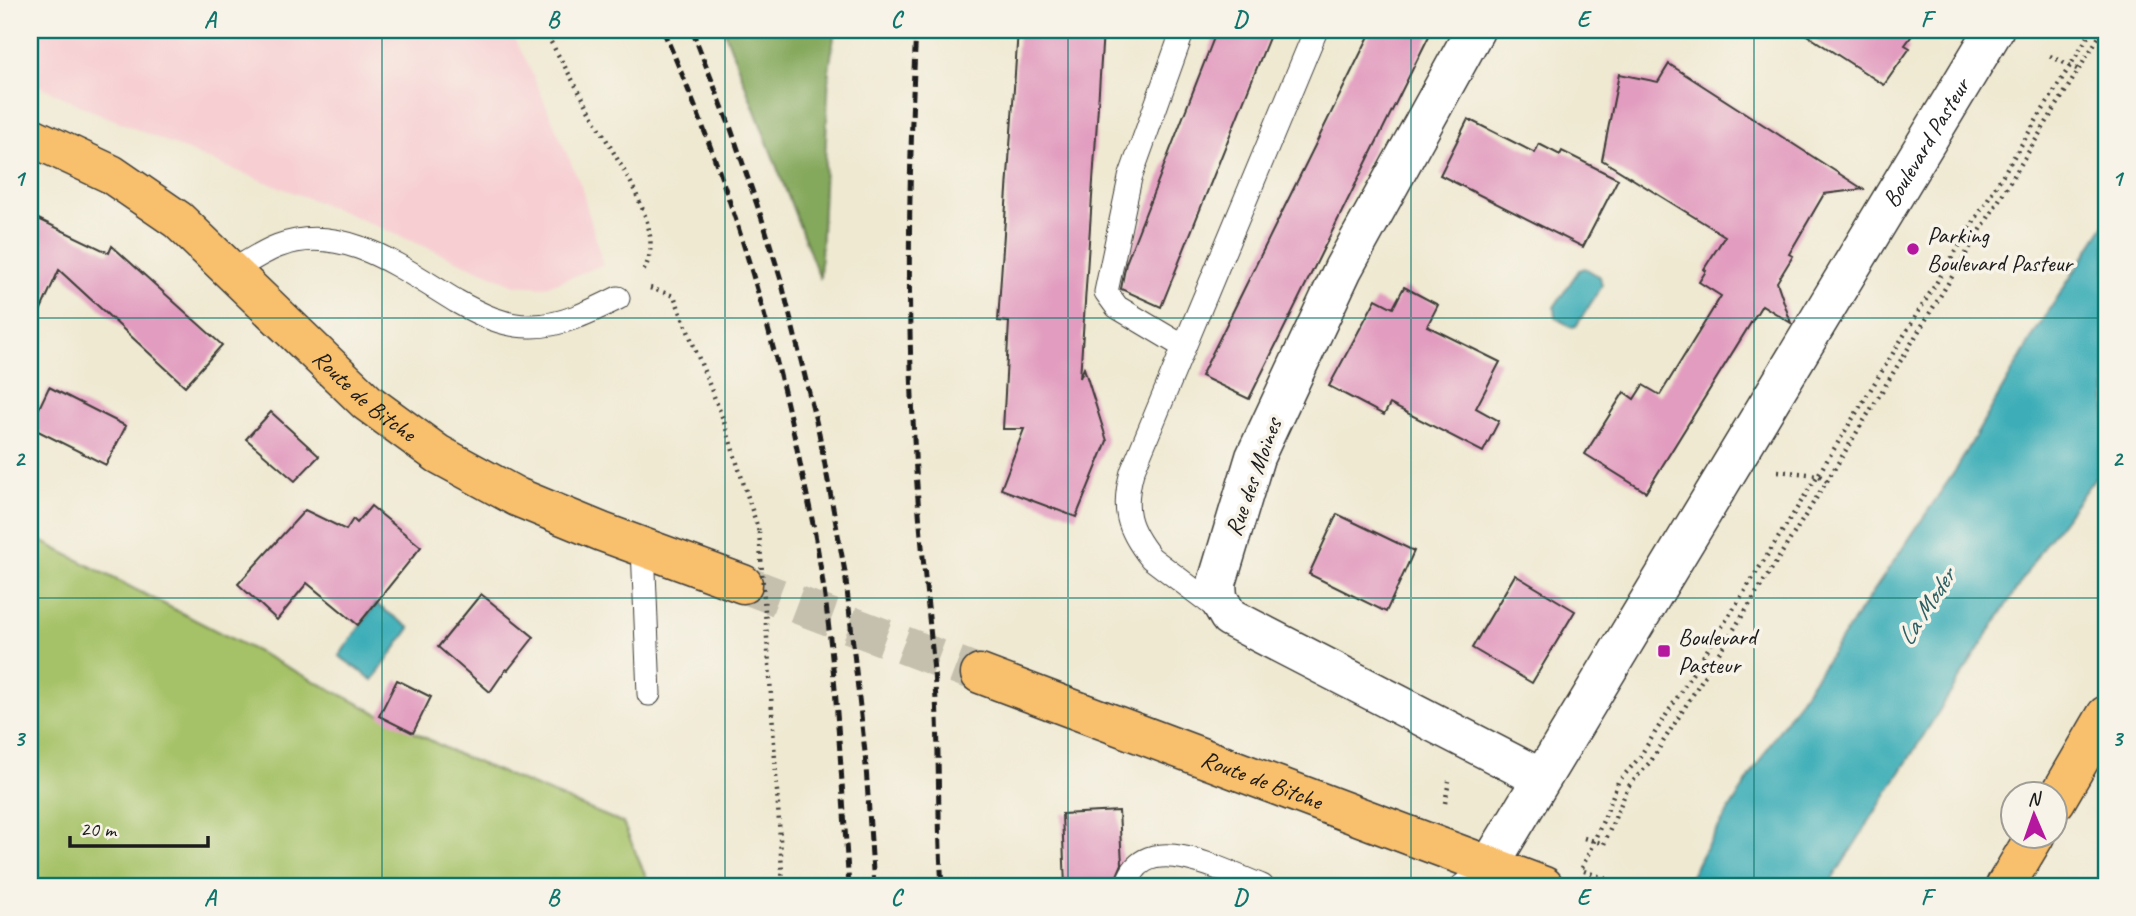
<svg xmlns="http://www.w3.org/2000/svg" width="2136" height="916" font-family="Caveat,sans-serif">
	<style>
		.built { fill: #f7cfd3 }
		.green { fill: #a6c268; stroke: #616f42; stroke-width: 2 }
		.forest { fill: #84a85c; stroke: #50623c; stroke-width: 2 }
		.water { fill: #3eaeb8; stroke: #2d656a; stroke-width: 2 }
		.building { fill: #e29cbf }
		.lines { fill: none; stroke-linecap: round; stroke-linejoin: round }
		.primary-tunnel { stroke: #c5c0ae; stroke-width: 38; stroke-dasharray: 38 19; stroke-linecap: butt }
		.service-casing { stroke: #3c3b37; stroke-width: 25 }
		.minor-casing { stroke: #3c3b37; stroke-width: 41 }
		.primary-casing { stroke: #3c3b37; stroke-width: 41 }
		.path { stroke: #3c3b37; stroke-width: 4.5; stroke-dasharray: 2 5; stroke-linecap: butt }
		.service { stroke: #fff; stroke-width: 23 }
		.minor { stroke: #fff; stroke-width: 38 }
		.primary { stroke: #f8bf6c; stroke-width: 38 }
		.rail { stroke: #1c1c1c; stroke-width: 5; stroke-dasharray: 10 5; stroke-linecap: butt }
		.path-bridge { stroke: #3c3b37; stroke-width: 4.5; stroke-dasharray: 2 5; stroke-linecap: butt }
		.grid { fill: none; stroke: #0f766e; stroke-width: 2; stroke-opacity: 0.55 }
		.poi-dot { fill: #b5179e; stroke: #f7f3e8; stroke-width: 2.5 }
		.labels { text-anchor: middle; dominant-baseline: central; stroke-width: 7; stroke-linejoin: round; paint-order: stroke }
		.street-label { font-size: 24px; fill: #1c1c1c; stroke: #f7f3e8 }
		.poi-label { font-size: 24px; fill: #1c1c1c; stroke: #f7f3e8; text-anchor: start }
		.water-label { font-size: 26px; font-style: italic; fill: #2b5e62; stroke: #f7f3e8 }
		.neatline { fill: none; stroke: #0f766e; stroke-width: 2.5 }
		.grid-label { font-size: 23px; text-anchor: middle; font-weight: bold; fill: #0f766e }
	</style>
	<rect width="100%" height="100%" fill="#f7f3e8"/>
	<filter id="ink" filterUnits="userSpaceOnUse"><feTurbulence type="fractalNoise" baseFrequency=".0143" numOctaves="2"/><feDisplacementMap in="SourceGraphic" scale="14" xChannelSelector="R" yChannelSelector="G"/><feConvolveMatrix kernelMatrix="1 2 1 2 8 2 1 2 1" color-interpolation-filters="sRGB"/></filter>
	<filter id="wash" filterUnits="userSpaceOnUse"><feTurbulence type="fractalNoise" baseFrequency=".00686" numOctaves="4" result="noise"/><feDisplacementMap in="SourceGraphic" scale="28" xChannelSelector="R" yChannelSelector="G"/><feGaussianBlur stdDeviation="1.57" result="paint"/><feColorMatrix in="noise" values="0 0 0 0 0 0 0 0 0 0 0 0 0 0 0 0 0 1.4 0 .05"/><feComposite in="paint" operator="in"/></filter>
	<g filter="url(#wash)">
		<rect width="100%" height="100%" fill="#efe9d2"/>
		<!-- built -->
		<path class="built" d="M30,30h479l18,32 54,124 22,79 -58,22 -30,-2 -174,-74 -124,-48 -136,-57 -51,-25z"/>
		<!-- green -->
		<path class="green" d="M33,537l424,217 166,69 27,63h-620v-343z"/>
		<!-- forest -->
		<path class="forest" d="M724,30h111l-6,41 -9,208z"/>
		<!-- water -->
		<path class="water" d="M2106,223v240l-61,81 -217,342h-142l16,-32 72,-116 183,-270 80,-139z
			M1585,268l15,9 2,9 -26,40 -5,1 -16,-10 -1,-10 25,-37z
			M376,604l34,24 -37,52 -34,-24z"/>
		<g id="blocks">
			<!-- building -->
			<path class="building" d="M1018,30h85l-23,348 4,-10 23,73 -31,76 -75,-28 23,-60h-21l6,-107 -11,-1z
				M1217,30h55l-111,277 -40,-18 5,-26z
				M1372,30h60l-183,369 -48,-23z
				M1799,30h117l-11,15 5,3 -26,37z
				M1669,64l194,125 -39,5 -35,60 4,2 -16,26 14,41 -29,-18 -116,187 -61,-38 39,-62 10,7 9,-14 17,10 61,-99 -22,-14 7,-11 -2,-2 21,-33 -123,-76 17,-86 39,8z
				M1468,119l67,34 4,-9 21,11 2,-4 56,28 -35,68 -143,-72z
				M30,215l79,38 3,-7 110,99 -37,41 -126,-116 -29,63z
				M1404,287l34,18 -11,21 73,36 -24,46 23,13 -16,31 -93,-48 -6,11 -55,-29 47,-87 17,9z
				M49,387l77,39 -20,39 -76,-38z
				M271,412l48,44 -24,25 -49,-42z
				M371,506l50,41 -63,78 -51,-42 -30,37 -39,-36 67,-74 41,20 7,-11 4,4z
				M1337,514l77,37 -28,61 -77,-38z
				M1515,575l60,36 -43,72 -60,-35z
				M481,594l53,43 -26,33 -2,-1 -16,23 -52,-45z
				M397,680l34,17 -18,36 -34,-17z
				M1119,811l3,53 -9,21 -48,1 -3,-72z"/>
		</g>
	</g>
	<g filter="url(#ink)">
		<use href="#blocks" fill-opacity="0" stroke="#3c3b37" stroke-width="2"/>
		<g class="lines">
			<!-- primary-tunnel -->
			<path class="primary-tunnel" d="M743,584l237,90"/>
			<defs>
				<path id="service" d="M1183,30l-53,148 -24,114 11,15 67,40
					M231,272c15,-9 31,-20 47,-26 65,-25 126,24 178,55 23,13 49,26 76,25 30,0 60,-15 86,-28
					M643,547l6,147
					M1221,611l-70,-53c-24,-30 -29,-49 -19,-86l184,-442
					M1127,886c15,-61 99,-13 135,0
					M1462,886l27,-20"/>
				<g id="minor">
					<path d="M1475,30l-132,239 -88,188 -38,126 1,15 11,19 312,161"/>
					<path id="s1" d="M1489,866l505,-836"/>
				</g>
				<g id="primary">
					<path id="s2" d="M30,136l81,38 67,46 190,183 70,51 79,43 85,35 141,52"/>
					<path id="s3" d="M980,674l564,212"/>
					<path d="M2056,801l50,-86"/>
					<path d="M2005,886l30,-50"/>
				</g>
			</defs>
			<!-- service casing -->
			<use href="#service" class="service-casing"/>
			<!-- minor casing -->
			<use href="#minor" class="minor-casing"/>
			<!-- primary casing -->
			<use href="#primary" class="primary-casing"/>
			<!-- path -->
			<path class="path" d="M544,30l87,153c13,28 30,61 11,90
				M2050,56l29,14
				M650,288l24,8 49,123 36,113
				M1778,471l40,4 9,6
				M769,664l14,222
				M1445,803l4,-22
				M1584,838l20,6 24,-57 23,-26 176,-280 276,-451
				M1582,868l24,-54 12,-32 21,-24 179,-283 274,-445
				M1584,871l42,15"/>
			<!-- service -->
			<use href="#service" class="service"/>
			<!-- minor -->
			<use href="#minor" class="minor"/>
			<!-- primary -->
			<use href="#primary" class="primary"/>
			<!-- rail -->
			<path class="rail" d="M663,30c59,133 102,271 133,414 8,40 18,79 24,120 17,106 21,214 29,322
				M692,30l39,99 34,99 16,52 38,153 26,139 20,180 9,134
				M916,30c-8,151 -10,304 1,455 5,77 16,155 20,232 2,56 1,113 5,169"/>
			<!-- path-bridge -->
			<path class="path-bridge" d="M759,532l10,132"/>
		</g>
	</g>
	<!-- grid -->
	<path class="grid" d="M382,30v856M725,30v856M1068,30v856M1411,30v856M1754,30v856M30,318h2076M30,598h2076"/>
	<!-- markers -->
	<g class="poi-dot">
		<circle cx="1913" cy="249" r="7"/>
		<rect x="1657" y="644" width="14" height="14" rx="3.5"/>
	</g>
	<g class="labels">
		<!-- street labels -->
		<g class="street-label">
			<text stroke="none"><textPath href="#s1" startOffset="845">Boulevard Pasteur</textPath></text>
			<text stroke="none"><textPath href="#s2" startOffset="427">Route de Bitche</textPath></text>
			<text transform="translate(1253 477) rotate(-70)">Rue des Moines</text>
			<text stroke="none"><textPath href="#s3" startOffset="301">Route de Bitche</textPath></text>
		</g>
		<!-- poi labels -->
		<g class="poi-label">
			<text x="1927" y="235">Parking<tspan x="1927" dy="28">Boulevard Pasteur</tspan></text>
			<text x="1678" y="637">Boulevard<tspan x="1678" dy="28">Pasteur</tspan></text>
		</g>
		<!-- water labels -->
		<g class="water-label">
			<text transform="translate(1926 607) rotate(-57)">La Moder</text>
		</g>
	</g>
	<!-- margin -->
	<rect width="2136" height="916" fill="none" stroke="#f7f3e8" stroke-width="77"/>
	<!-- north arrow -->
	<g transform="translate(2034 815) rotate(358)"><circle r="33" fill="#f7f3e8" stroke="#9f9d96" stroke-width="2"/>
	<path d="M0-5L12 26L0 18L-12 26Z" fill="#b5179e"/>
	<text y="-10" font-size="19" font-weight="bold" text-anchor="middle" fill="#1c1c1c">N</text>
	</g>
	<!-- scale -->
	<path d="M70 836v10h138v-10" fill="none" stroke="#1c1c1c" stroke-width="3.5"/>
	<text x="80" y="836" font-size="21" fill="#1c1c1c" stroke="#f7f3e8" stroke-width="5" paint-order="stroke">20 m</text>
	<rect x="38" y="38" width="2060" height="840" class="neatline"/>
	<g class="grid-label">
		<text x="210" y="27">A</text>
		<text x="553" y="27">B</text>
		<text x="896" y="27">C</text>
		<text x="1240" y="27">D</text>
		<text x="1583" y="27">E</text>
		<text x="1926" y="27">F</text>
		<text x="19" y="186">1</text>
		<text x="2117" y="186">1</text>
		<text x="19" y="466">2</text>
		<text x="2117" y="466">2</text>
		<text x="19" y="746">3</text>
		<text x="2117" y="746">3</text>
		<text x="210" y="905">A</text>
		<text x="553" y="905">B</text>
		<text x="896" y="905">C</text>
		<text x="1240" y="905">D</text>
		<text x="1583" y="905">E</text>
		<text x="1926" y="905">F</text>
	</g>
</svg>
